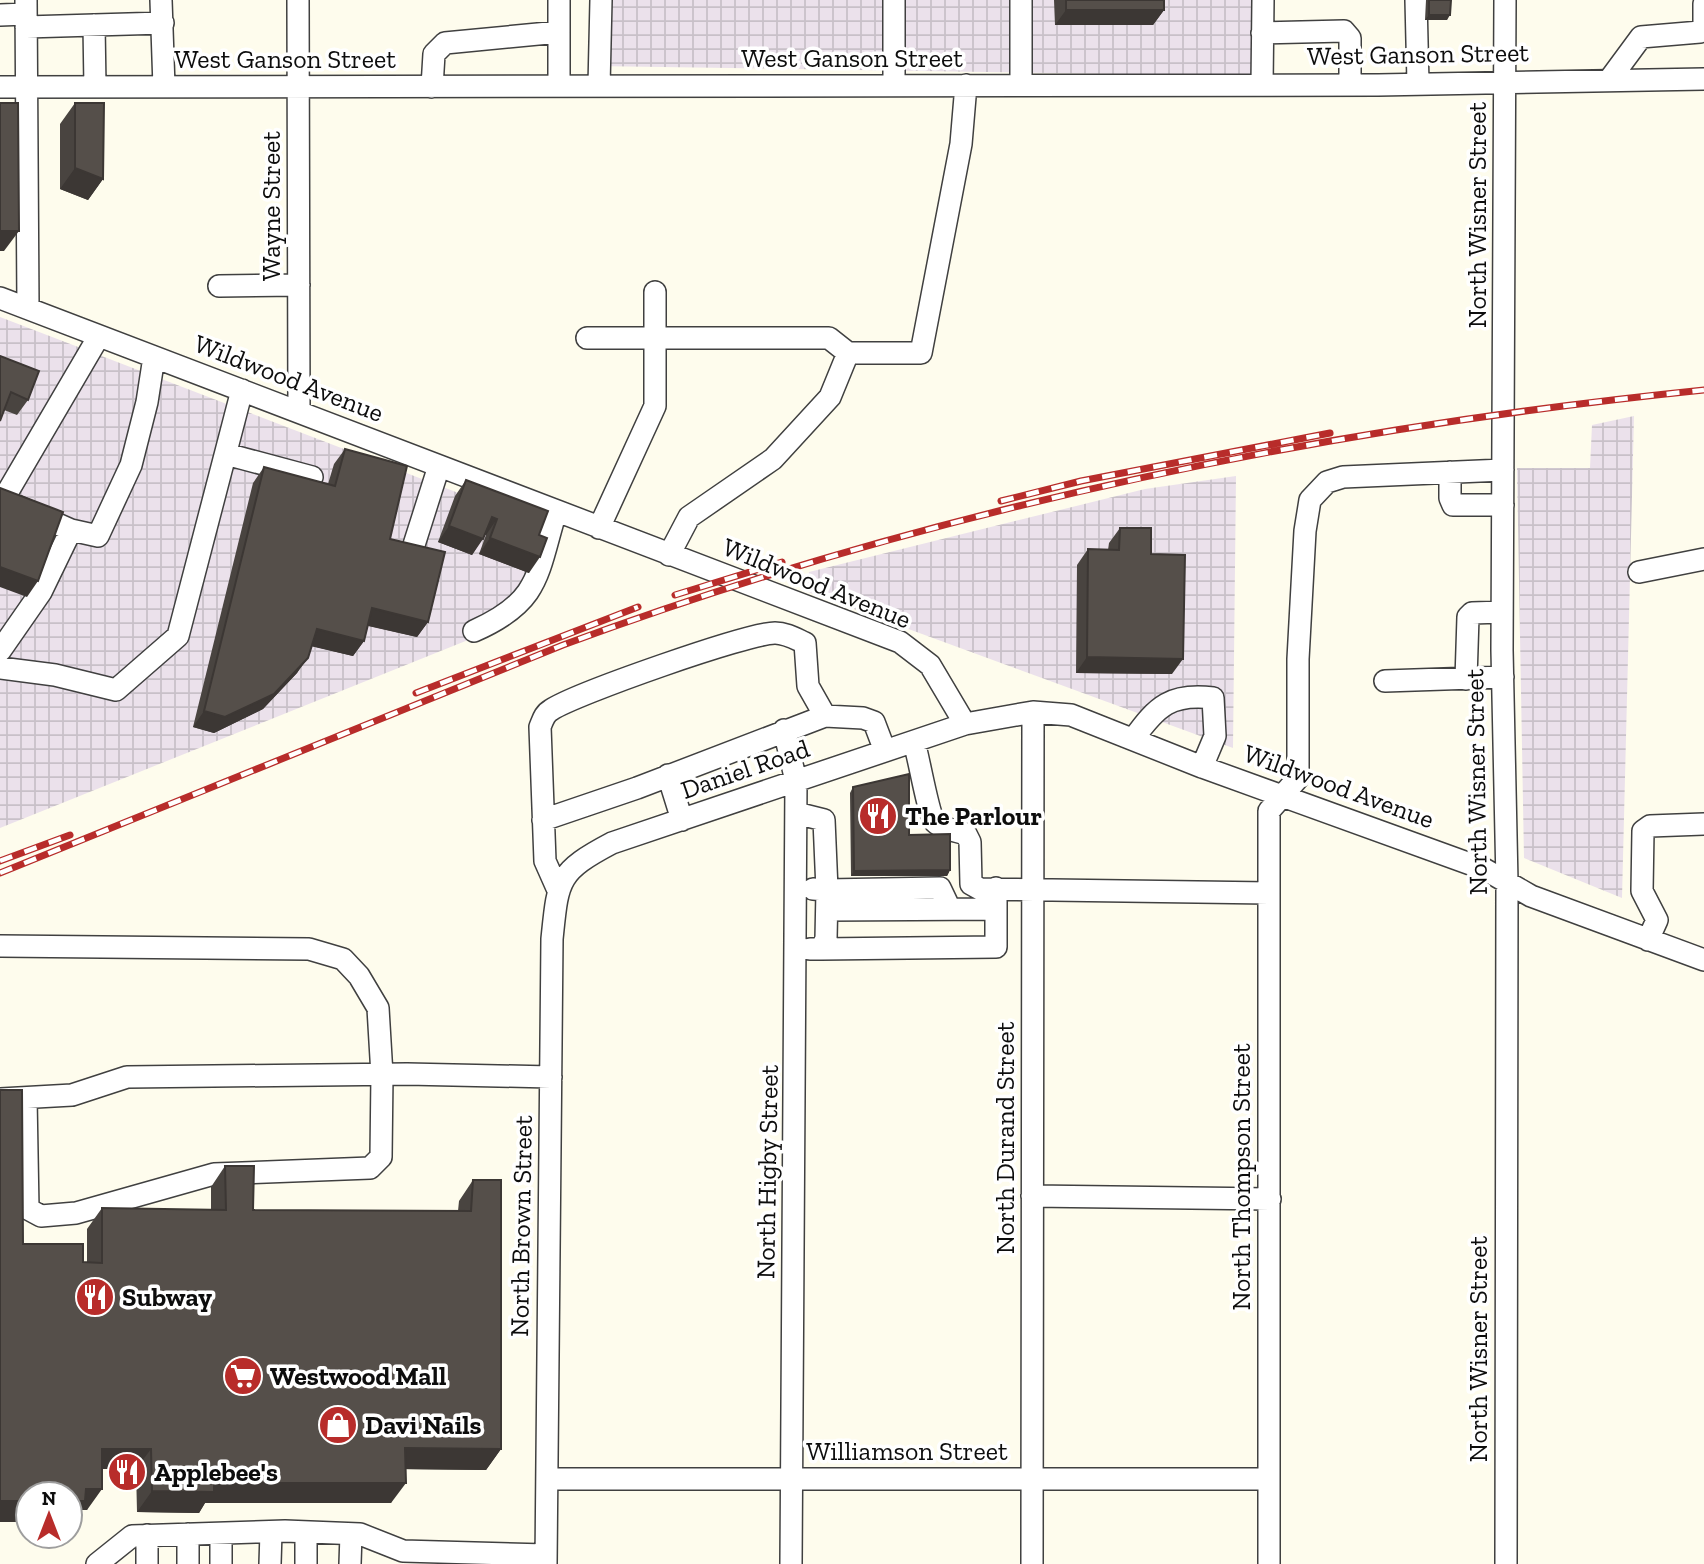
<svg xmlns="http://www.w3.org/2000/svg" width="1704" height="1564" font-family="'Zilla Slab',serif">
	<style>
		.industrial { fill: url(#industrial-grid) }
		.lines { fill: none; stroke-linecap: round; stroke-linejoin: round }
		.minor-casing { stroke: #404040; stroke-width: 24 }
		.minor { stroke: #fff; stroke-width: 21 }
		.rail-casing { stroke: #b82c2a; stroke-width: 7 }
		.rail { stroke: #fff; stroke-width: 4.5; stroke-dasharray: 13; stroke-linecap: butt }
		.wall { fill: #494440 }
		.shaded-wall { fill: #3c3734 }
		.building { fill: #554f4a; stroke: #3c3734; stroke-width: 2 }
		.labels { text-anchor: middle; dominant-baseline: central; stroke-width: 7; stroke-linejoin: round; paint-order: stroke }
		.street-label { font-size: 26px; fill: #0d0d0d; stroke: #fff }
		.poi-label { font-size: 26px; font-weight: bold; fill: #0d0d0d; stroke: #fff; text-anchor: start }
	</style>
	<defs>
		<pattern id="industrial-grid" width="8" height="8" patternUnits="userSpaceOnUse" patternTransform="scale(1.75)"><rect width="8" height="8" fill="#ebe1eb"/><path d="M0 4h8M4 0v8" fill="none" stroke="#c8c0c8"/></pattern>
	</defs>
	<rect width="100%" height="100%" fill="#fefced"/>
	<!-- industrial -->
	<path class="industrial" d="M593,0h661v76l-661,-10z
		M0,317l547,210 -12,59 -42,44 -493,198z
		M1634,416l-12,482 -98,-40 -7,-390h73l2,-43z
		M1236,476l-3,272 -428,-157 4,-19 336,-83z"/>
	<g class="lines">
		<defs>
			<path id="minor" d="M26,0l2,308
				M161,0l3,87
				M298,0l1,412
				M559,0v86
				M1021,0v85
				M1416,0l2,83
				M1505,0l-3,650 5,232 -1,682
				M0,15l26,-1
				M94,25l1,62
				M26,27l137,-4
				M1262,33l82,-2 6,7v47
				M1610,79l31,-42 59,-5 4,-5v-23
				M894,85v-85
				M1262,85l1,-85
				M599,86l2,-86
				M0,87l1378,-2 326,-6
				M432,87l2,-33 11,-11 114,-11
				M219,286l80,-1
				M0,298l900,344 30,23 35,59
				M99,336l-96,164 68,30 27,6 33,-71 16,-63 7,-45
				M587,338h242l19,15h73l40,-209 5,-59
				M226,454l86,23
				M1450,472v26l3,7h50
				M599,528l56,-122v-114
				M413,548l26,-82
				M669,555l20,-38 84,-58 57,-62 18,-44
				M1639,572l65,-13
				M474,631c66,-29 63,-56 82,-120
				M0,651l41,-59 30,-62
				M0,668l55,7 61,15 62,-54 64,-246
				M1466,679l2,-62 4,-4 30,-1
				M1385,681l118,-4
				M784,730l12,51 -5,783
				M1134,738c23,-32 37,-45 79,-40l2,38 -13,31
				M914,742c5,16 14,72 21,80 7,7 22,9 31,12l4,8 1,42 9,5 289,4
				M668,775l14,45
				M796,813l28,7 3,70 -14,-1
				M543,820l94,-32 188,-72
				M557,888l-12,-27 -5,-134c3,-7 4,-13 11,-17 24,-16 197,-77 224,-77 11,0 21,6 30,10l3,43 17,30 38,2 11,4 11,29
				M827,910l169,-1
				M1648,940l9,-20 -15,-29 1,-60 7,-5 54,-2
				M0,946l309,3 34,10 16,17 19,32 4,67 -1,82 -11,11 -156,6 -138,39 -35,3 -13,-7 -2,-111
				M810,949h11l5,-10 1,-49 113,-2 10,21
				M821,949l175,-2v-59
				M0,1099l72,-4 55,-18 280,-3 144,3
				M1032,1196l238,3
				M547,1479h721
				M97,1564l35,-28 153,-5 75,3 43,17 143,4
				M147,1564v-29
				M188,1564v-30
				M221,1564v-30
				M270,1564l1,-32
				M306,1564v-32
				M350,1564l1,-30
				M546,1564l6,-625c6,-59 5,-67 60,-96l353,-119 68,-12 38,3 131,52 282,102 47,27 173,64
				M1032,1564l1,-852
				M1269,1564v-753l29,-33v-119l7,-128 5,-31 17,-18 16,-5 160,-7"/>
		</defs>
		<!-- minor casing -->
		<use href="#minor" class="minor-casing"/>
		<!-- minor -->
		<use href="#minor" class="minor"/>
		<defs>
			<path id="rail" d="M1001,501l80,-20 249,-48
				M675,595l107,-33
				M416,693l222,-86
				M0,861l70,-26
				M0,873l563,-228c365,-135 754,-216 1141,-255"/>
		</defs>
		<!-- rail casing -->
		<use href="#rail" class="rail-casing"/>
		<!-- rail -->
		<use href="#rail" class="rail"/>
	</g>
	<!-- wall -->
	<path class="wall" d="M1054,0h110v10l-11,15h-98z
		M1426,0h25l-4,20h-22z
		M75,103l28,76 -15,21 -28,-11v-65z
		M0,356l28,44 -11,15 -13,-5z
		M345,449l45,90 38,83 -11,15 -49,-11 -4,15 -11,15 -41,-10 -15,27 -34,36 -49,24 -21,-6 60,-244 11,-16 64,17 6,-20z
		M466,480l73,55 -10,38 -50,-19 7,-19 -1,-1 -13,21 -34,-13 17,-46z
		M1120,528l31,26 21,120 -96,-1 1,-108 11,-16 20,1 1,-7z
		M853,787l97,83 -3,6h-96l-1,-83z
		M225,1166l28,44 205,1 1,-10 14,-21 28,269 -15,21 -81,-1 -14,34h-186l-6,10 -62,-1 -1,-43h-34l-15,41h-8l-8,12h-71l23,-278 60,18 4,1v-34l15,-21 109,2v-23z"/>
	<!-- shaded-wall -->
	<path class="shaded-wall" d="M1066,10h98l-11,15h-98z
		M1429,15h21l-3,5h-22z
		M75,168l28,11 -15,21 -28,-11z
		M0,231h19l-15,20h-4z
		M492,517l5,2 -11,16 -5,-2z
		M449,526l34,13 -11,16 -34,-13z
		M490,538l50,19 -11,16 -50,-19z
		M0,567l38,14 -11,16 -27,-10z
		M372,608l56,14 -11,15 -56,-13z
		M317,629l47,12 -11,15 -47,-11z
		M1087,657l96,2 -11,15 -96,-1z
		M308,658l-11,15 -34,36 -49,24 -21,-6 11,-16z
		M950,870l-3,6h-96l3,-5z
		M405,1448l96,1 -15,21 -95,-1z
		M102,1449h49l-15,20h-49z
		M214,1483h192l-15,20h-186l-6,10 -62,-1 15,-21z
		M86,1489h16l-15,21h-8l-9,12v-21z
		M0,1501h28v21h-28z"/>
	<!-- building -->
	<path class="building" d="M1066,0h98v10h-98z
		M1429,0h22l-1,15h-21z
		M0,103h18l1,128h-19z
		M75,103h29l-1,76 -28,-11z
		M0,356l39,15 -11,29 -17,-8 -11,29z
		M345,449l62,17 -17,73 55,13 -17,70 -56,-14 -8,33 -47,-12 -9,29 -34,36 -49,23 -21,-6 60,-244 71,19z
		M466,480l82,31 -9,24 8,3 -7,19 -50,-19 7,-19 -5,-2 -9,22 -34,-13z
		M0,488l63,24 -25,69 -38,-14z
		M1120,528h31v26l34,1 -2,104 -96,-2 1,-108 31,1z
		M909,774v61l41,-1v36l-96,1 -1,-84z
		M0,1090h22l1,154h60v18l19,1v-55l124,2 -1,-44h29l-1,44 218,1 2,-31h28v269l-96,-1 1,35h-192v9l-62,-1 -1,-42h-49v40h-16l-1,12h-15v-7h-42v7h-28z"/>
	<!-- icons -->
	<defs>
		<symbol id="restaurant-disc" viewBox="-11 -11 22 22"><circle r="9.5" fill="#b82c2a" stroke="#fff"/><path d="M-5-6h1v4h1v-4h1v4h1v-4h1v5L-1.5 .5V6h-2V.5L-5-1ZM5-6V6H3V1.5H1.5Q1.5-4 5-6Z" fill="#fff"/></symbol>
		<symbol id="supermarket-disc" viewBox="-11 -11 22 22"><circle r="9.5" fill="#b82c2a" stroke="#fff"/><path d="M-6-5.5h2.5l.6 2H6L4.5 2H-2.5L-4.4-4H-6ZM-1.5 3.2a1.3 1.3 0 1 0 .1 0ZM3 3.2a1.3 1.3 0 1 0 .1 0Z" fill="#fff"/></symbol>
		<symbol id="shop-disc" viewBox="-11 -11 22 22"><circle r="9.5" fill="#b82c2a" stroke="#fff"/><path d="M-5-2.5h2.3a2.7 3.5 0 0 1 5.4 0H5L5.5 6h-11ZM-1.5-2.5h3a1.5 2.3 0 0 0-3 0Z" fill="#fff"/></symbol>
	</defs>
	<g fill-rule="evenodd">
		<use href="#restaurant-disc" x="856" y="794" width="44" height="44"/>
		<use href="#restaurant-disc" x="73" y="1275" width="44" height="44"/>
		<use href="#supermarket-disc" x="221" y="1354" width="44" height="44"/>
		<use href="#shop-disc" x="316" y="1403" width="44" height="44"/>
		<use href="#restaurant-disc" x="105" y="1450" width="44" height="44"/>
	</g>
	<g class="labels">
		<!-- street labels -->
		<g class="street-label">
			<text transform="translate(1418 54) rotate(-1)">West Ganson Street</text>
			<text x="852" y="58">West Ganson Street</text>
			<text x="285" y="59">West Ganson Street</text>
			<text transform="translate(271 206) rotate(-90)">Wayne Street</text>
			<text transform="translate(1477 215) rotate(-90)">North Wisner Street</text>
			<text transform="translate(289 378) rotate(21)">Wildwood Avenue</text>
			<text transform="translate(817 583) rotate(22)">Wildwood Avenue</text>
			<text transform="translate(745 769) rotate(-19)">Daniel Road</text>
			<text transform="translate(1476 782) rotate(-91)">North Wisner Street</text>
			<text transform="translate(1339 786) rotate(20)">Wildwood Avenue</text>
			<text transform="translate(1005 1138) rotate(-90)">North Durand Street</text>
			<text transform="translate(767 1172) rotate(-89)">North Higby Street</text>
			<text transform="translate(1241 1177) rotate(-90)">North Thompson Street</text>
			<text transform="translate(521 1226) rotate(-89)">North Brown Street</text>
			<text transform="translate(1478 1349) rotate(-90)">North Wisner Street</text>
			<text x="907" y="1451">Williamson Street</text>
		</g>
		<!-- poi labels -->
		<g class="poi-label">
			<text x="905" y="816">The Parlour</text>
			<text x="122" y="1297">Subway</text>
			<text x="270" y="1376">Westwood Mall</text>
			<text x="365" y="1425">Davi Nails</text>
			<text x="154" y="1472">Applebee's</text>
		</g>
	</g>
	<!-- north arrow -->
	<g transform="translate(49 1515)"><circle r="33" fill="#ffffff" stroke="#9e9e9e" stroke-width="2"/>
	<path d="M0-5L12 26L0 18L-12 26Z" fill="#b82c2a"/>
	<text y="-10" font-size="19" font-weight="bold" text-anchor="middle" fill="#0d0d0d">N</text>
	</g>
</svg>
